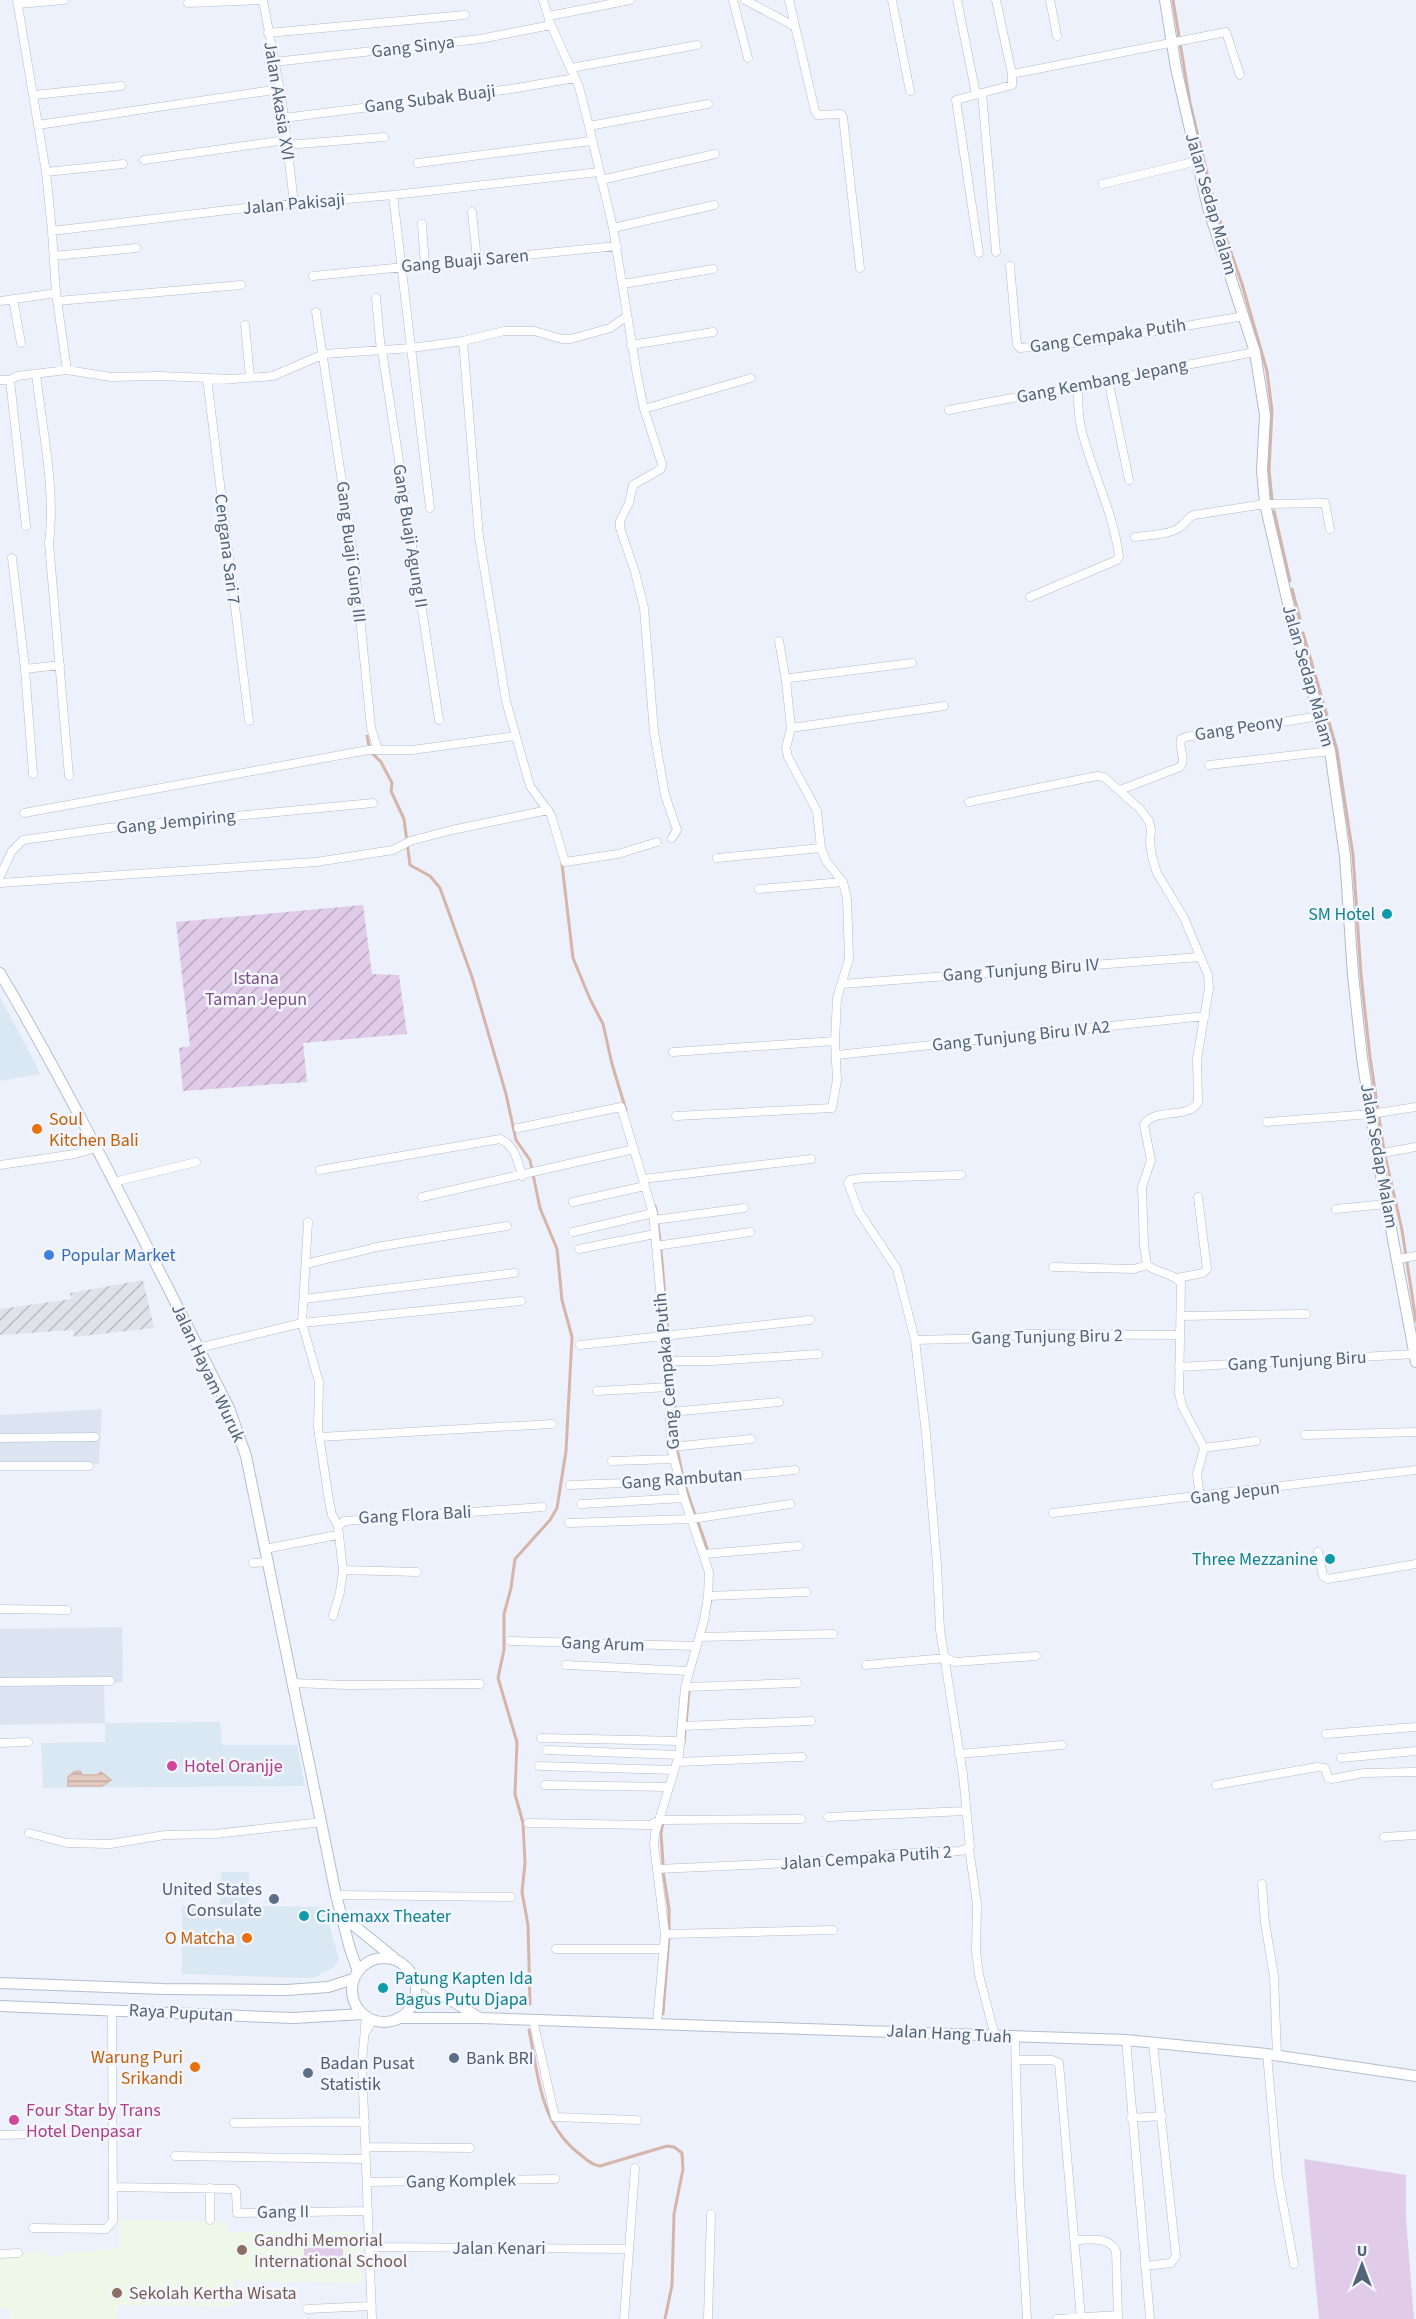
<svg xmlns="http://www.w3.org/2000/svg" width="1416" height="2319" font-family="'Source Sans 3',sans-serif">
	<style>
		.residential { fill: #dce4f2 }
		.commercial { fill: #d9e8f2 }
		.industrial { fill: url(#industrial-furrows) }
		.education { fill: #edf8e9 }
		.grass { fill: #e0cce8 }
		.garden { fill: url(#garden-furrows) }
		.water { fill: url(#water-rules); stroke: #d5b5aa; stroke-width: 1.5 }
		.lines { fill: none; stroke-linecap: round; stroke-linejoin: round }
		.stream { stroke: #d5b5aa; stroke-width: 3 }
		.minor-casing { stroke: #b0bccb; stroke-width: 9 }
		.tertiary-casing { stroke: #b0bccb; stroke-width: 12 }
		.secondary-casing { stroke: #b1becf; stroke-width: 12 }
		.minor { stroke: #fff; stroke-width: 8 }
		.tertiary { stroke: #fff; stroke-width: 10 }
		.secondary { stroke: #fff; stroke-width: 10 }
		.culture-dot { fill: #0f9aa8; stroke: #f3f6fe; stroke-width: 2 }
		.food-dot { fill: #e8710a; stroke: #f3f6fe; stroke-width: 2 }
		.shop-dot { fill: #3f7fe0; stroke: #f3f6fe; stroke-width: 2 }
		.hotel-dot { fill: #d1479c; stroke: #f3f6fe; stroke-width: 2 }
		.service-dot { fill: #5c6f8a; stroke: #f3f6fe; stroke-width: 2 }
		.education-dot { fill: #8d6e63; stroke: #f3f6fe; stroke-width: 2 }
		.labels { text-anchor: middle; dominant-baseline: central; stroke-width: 5; stroke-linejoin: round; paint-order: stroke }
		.street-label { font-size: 18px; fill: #516475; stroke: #f3f6fe }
		.culture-label { font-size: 18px; fill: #0d838f; stroke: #f3f6fe; text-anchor: end }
		.park-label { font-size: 18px; fill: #7b5085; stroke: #f3f6fe }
		.food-label { font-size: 18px; fill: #c56008; stroke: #f3f6fe; text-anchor: end }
		.shop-label { font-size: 18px; fill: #366cbe; stroke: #f3f6fe; text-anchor: start }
		.hotel-label { font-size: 18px; fill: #b23c85; stroke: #f3f6fe; text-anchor: start }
		.service-label { font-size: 18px; fill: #4e5e75; stroke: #f3f6fe; text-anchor: start }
		.education-label { font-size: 18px; fill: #785e54; stroke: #f3f6fe; text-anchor: start }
	</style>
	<defs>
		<pattern id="industrial-furrows" width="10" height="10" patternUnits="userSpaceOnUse" patternTransform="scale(1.5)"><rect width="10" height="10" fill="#dfe3e9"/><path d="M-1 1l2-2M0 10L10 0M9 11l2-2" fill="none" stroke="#b7bcc1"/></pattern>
		<pattern id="garden-furrows" width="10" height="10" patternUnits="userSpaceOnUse" patternTransform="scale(1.5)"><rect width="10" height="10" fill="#e0cce8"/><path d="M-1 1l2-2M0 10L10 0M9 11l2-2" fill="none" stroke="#b8a9c1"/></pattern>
		<pattern id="water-rules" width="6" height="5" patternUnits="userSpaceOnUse" patternTransform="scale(1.5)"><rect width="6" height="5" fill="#e4cbc2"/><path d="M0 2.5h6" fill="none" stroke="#bba8a2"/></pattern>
	</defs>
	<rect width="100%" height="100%" fill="#edf1fb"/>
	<!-- residential -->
	<path class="residential" d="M102,1409l-3,55 -99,1v-50z
		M122,1627l1,55 -19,1 1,40 -105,2v-96z"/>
	<!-- commercial -->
	<path class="commercial" d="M0,997l33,62 7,15 -40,7z
		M220,1722l2,23h75l8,41 -262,2 -2,-45 64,-1v-19z
		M221,1872h28v34l75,1 15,52 -6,9 -20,10 -131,-4v-68l38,-1z"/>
	<!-- industrial -->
	<path class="industrial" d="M143,1280l11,48 -80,9 -1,-7 -73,5v-26l71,-10 -1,-6z"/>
	<!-- education -->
	<path class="education" d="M119,2220l108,2 1,10h133l1,51 -127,-2v26l-118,-2v14h-107l-1,-10h-9v-55l46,-2 1,4h15v-3l57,-4z"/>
	<!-- grass -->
	<path class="grass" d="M1304,2159l102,16v44l8,100h-95z
		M304,2248h39v21h-39z"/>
	<!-- garden -->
	<path class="garden" d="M363,905l9,69 27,1 8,59 -104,9 4,39 -124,9 -4,-43 11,-2 -14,-124z"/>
	<!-- water -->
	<path class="water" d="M80,1771l2,4h15l4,-3 10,8 -9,6h-34v-9l6,-5z"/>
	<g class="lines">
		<!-- stream -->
		<path class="stream" d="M1173,0l17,103 25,103 27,78 25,87 5,40 -3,59 3,30
			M1274,511l16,70
			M1292,589l9,34
			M1303,633l34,117 6,40 10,65 8,120 9,82 14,94 18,79 14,91
			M367,736l3,15 11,11 11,21 -1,8 13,28 6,46 20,11 10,12 32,89 34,117 10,46 14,20 10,48 17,41 5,51 10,37 -6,114 -9,57 -7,12 -35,39 -4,29 -7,26v36l-6,28 19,64 -2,52 8,29 2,40 -3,29 6,33 2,79
			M562,864l11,94 17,41 13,25 9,40 14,46
			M655,1206l2,8
			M658,1225l2,16
			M661,1250l7,83
			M669,1342l1,13
			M673,1390l2,17
			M675,1416l1,27
			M677,1449l6,28
			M685,1485l10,30
			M698,1522l10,29
			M704,1632l7,-33
			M686,1724l3,-33
			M684,1743l1,-13
			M663,1822l-2,11 2,31
			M663,1871l6,38v20
			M663,2014l6,-77
			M529,2030c9,44 11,92 48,122 8,6 14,13 23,14l67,-20 7,1 8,6 1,16 -9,45 -2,71 -7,34"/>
		<defs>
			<path id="minor" d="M17,0l29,172 6,59
				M263,0l19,101 12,102
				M543,0l8,25 28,62 10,39 24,102 24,147 7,34 18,55 -1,5 -28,16 -4,18 -9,18v7l15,44 9,36 10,124 11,63 12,35 -5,8
				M733,0l15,58
				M745,0l49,26
				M789,0l26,111 3,4 23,-1 2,3 17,151
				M892,0l18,91
				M957,0l19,94
				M1050,0l7,36
				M188,3l71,-3
				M18,4l46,-4
				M549,16l81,-16
				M268,33l197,-18
				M274,62l206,-23 71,-14
				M571,68l126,-23
				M1012,74l214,-42 14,43
				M982,93l14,159
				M34,95l87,-9
				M284,118l227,-29 64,-11
				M38,125l242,-36
				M589,126l119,-22
				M287,145l97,-8
				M144,160l142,-20
				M418,163l173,-22
				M46,172l77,-8
				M601,180l114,-26
				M1103,184l94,-23
				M393,195l37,313
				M472,212l5,48
				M422,224l3,41
				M613,228l101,-23
				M979,253l-23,-153 56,-15v-11l-16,-74
				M54,256l82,-8
				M1010,266l7,79 3,3 78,-7 146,-25
				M313,276l304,-30
				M623,284l90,-15
				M376,298l5,53
				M13,299l8,44
				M0,301l56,-8
				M57,301l184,-16
				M316,312l39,255 16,161 7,22
				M245,325l5,52
				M463,341l16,196 27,164 24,85 21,29 14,47 53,-8 39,-12
				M631,345l82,-13
				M382,351l57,369
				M67,370l-11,-77 -4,-62 193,-23 148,-13 206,-23
				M36,374c6,53 20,117 13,169l20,233
				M207,378l42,343
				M1108,379l21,101
				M0,380h10l7,-4 50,-6 44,7 48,-1 74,3 40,-3 51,-22 88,-6 51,-7 41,-10h30l28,8h9l39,-11 17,-12
				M10,380l16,146
				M644,409l107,-31
				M949,410l306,-58
				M1135,537c13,-2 33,-2 44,-9 6,-4 8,-10 15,-13l71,-11 60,-1 5,26
				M12,558l13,111 8,105
				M1030,597l87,-37 2,-3c-5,-43 -26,-83 -37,-125 -4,-15 -4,-30 -4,-46
				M779,641l7,40
				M25,669l35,-4
				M791,728l153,-22
				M1209,765l121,-14
				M1120,790l60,-23c7,-8 -2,-18 1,-28l5,-2 134,-21
				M969,802l128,-26 7,1 36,32 9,12 2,9 -1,12 2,15 5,16 27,45 24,57 1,13 -12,71 1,44c-12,17 -44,4 -54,22l7,35 -9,27 2,59 3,19
				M24,813l344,-63h44l103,-14
				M717,858l104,-10
				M0,876l12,-25 11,-11 85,-12 265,-25
				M0,883l316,-21 77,-12 17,-9 42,-11 96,-20
				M759,889l84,-7
				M842,984l358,-27
				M673,1052l162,-11
				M837,1055l368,-39
				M676,1116l156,-8 5,-28 -2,-39 2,-43 12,-39 -2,-60 -4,-17 -17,-21 -5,-13 -4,-37 -29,-54 -2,-9 5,-20 -5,-47 4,-3 122,-15
				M1267,1122l104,-8 45,-7
				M518,1128l103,-21 32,106 16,174 2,60 13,51 25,74 -1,24 -4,24 -19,67 -6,68 -24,78 -1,12 11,89 -8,89
				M1377,1154l39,-7
				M0,1165l75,-11 21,-6
				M320,1170l180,-31c15,6 18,23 22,37
				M643,1179l168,-20
				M114,1182l82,-20
				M422,1197l212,-48
				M573,1202l72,-16
				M1336,1209l51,-5
				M654,1220l90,-12
				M308,1222l-6,101 219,-22
				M573,1232l80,-19
				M656,1246l94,-14
				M579,1249l76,-15
				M1398,1259l18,-3
				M307,1264c23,-7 46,-10 69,-17l131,-21
				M1147,1265c10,8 26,8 34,18l-2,110 3,13 22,42 52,-7
				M1053,1267l81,2 13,-4
				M1177,1278l26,-5 4,-4 -9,-72
				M304,1299l210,-26
				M1181,1316l125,-2
				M915,1340l80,-2 33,-4 152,1
				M580,1345l230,-25
				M198,1348l104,-25 17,59 -1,46 11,73 3,14 6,10
				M666,1361h46l106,-7
				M1179,1367l236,-13
				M597,1391l72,-4
				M671,1412l108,-10
				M1305,1435l111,-3
				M320,1437l232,-13
				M0,1438l95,-1
				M671,1447l80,-8
				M612,1461l62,-2
				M0,1466h89
				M570,1485l110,-4 115,-11
				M1200,1497l-3,-23 7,-26
				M581,1504l103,-6
				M1053,1513l363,-43
				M569,1523l123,-4 98,-15
				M265,1549l72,-14
				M1318,1552l5,24 5,3 88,-15
				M704,1554l95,-8
				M253,1563l14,-1
				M343,1570l74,2
				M708,1596l98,-4
				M0,1609l67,1
				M333,1616l7,-24 3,-22 -5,-43 6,-6 198,-14
				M700,1637l133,-3
				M510,1641l187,5
				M566,1665l122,6
				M866,1665l80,-7 9,4 81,-6
				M0,1682l110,-1
				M293,1683l53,2 134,-1
				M685,1687l112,-4
				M683,1726l128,-5
				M1326,1734l90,-7
				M541,1738l140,3
				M0,1743l28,-1
				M547,1750l132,5
				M959,1754l103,-9
				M1341,1758l75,-7
				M677,1762l125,-5
				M539,1766l135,4
				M545,1785l124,2
				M1216,1785l101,-18 8,1 3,10 4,1 32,-6 52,-1
				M828,1817l138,-6
				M528,1823l122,2 9,-5 142,-1
				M29,1833l38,10 43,1 55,-9 50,-1 107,-12
				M1384,1837l32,-2
				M969,1848l8,56 -1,47 3,24 16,61
				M657,1869l154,-7 96,-9 53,-2 10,-4 -7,-72 -23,-145 -3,-65 -11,-132 -11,-93 -18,-71 -38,-57 -11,-29 2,-3 11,-2 100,-3
				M1262,1884l3,39 9,53 3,80
				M336,1895l175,2
				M665,1934l168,-4
				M556,1949h108
				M366,2016l-4,47 10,256
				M533,2020l22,97 82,3
				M365,2033l8,-13
				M1015,2037l4,143 8,139
				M1126,2040l24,279
				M1267,2054l11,123 16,87
				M1016,2060h36l7,3 22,255
				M1131,2118l31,-2
				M234,2123l131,-1
				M0,2135l112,-3
				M366,2147l104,1
				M175,2156l191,3
				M367,2182l188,-3
				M113,2187l121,2 2,2 1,22 131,-2
				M210,2188v32
				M33,2228l73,1 7,-8 -1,-211
				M1076,2240c14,0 33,-4 40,11l2,68
				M370,2247l257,2
				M0,2254l18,-1
				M1145,2266l26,-3 5,-7 -23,-212
				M307,2309l65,-3
				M624,2319l11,-151
				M708,2319l3,-105
				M1057,2319l61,-4"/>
			<path id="tertiary" d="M1165,0l11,68 32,140 47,144 10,63 -3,55 3,34 29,125 36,122 15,105 8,119 9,83 15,96 39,208"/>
			<path id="secondary" d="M0,973c83,141 154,289 229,435l17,48 90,439 14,54 8,22
				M341,1915l53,43
				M352 1990a32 32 0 1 1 64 0a32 32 0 1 1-64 0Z
				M413,1977l67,41
				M0,1983l163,6 124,1 41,-3 25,-8
				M0,2006l293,12 70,-4
				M398,2018h82l646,22 141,14 149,22"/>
		</defs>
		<!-- minor casing -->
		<use href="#minor" class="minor-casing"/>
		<!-- tertiary casing -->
		<use href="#tertiary" class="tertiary-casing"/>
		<!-- secondary casing -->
		<use href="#secondary" class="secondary-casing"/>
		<!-- minor -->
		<use href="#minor" class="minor"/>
		<!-- tertiary -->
		<use href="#tertiary" class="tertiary"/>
		<!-- secondary -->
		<use href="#secondary" class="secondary"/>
	</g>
	<!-- markers -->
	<g class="culture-dot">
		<circle cx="1387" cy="914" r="6"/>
		<circle cx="1330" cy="1559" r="6"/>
		<circle cx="304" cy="1916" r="6"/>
		<circle cx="383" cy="1988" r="6"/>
	</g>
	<g class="food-dot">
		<circle cx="37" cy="1129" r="6"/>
		<circle cx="247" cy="1938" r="6"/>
		<circle cx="195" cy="2067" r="6"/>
	</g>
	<circle class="shop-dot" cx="49" cy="1255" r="6"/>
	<g class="hotel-dot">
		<circle cx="172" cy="1766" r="6"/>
		<circle cx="14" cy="2120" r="6"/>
	</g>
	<g class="service-dot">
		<circle cx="274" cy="1899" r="6"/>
		<circle cx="454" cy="2058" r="6"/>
		<circle cx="308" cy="2073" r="6"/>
	</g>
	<g class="education-dot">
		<circle cx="242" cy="2250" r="6"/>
		<circle cx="117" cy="2293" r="6"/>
	</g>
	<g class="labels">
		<!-- street labels -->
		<g class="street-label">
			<text transform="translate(413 47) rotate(-7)">Gang Sinya</text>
			<text transform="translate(430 99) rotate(-7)">Gang Subak Buaji</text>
			<text transform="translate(279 101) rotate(81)">Jalan Akasia XVI</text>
			<text transform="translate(294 204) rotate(-5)">Jalan Pakisaji</text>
			<text transform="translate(1211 204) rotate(74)">Jalan Sedap Malam</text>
			<text transform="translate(465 261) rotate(-5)">Gang Buaji Saren</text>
			<text transform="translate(1108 336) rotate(-8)">Gang Cempaka Putih</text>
			<text transform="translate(1102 381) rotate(-11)">Gang Kembang Jepang</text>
			<text transform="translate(410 536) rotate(81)">Gang Buaji Agung II</text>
			<text transform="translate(227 549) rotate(83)">Cengana Sari 7</text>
			<text transform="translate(351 552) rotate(83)">Gang Buaji Gung III</text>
			<text transform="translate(1308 676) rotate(74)">Jalan Sedap Malam</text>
			<text transform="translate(1239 728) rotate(-9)">Gang Peony</text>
			<text transform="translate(176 822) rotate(-6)">Gang Jempiring</text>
			<text transform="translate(1021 970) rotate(-4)">Gang Tunjung Biru IV</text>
			<text transform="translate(1021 1036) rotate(-6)">Gang Tunjung Biru IV A2</text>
			<text transform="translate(1379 1156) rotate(80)">Jalan Sedap Malam</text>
			<text transform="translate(1047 1337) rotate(-1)">Gang Tunjung Biru 2</text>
			<text transform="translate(1297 1361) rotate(-3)">Gang Tunjung Biru</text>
			<text transform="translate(667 1371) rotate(-95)">Gang Cempaka Putih</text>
			<text transform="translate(208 1373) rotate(65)">Jalan Hayam Wuruk</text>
			<text transform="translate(682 1479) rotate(-4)">Gang Rambutan</text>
			<text transform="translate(1235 1493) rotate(-7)">Gang Jepun</text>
			<text transform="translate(415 1515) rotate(-3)">Gang Flora Bali</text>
			<text transform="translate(603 1644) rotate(2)">Gang Arum</text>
			<text transform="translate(866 1858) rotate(-4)">Jalan Cempaka Putih 2</text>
			<text transform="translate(181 2013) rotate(3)">Raya Puputan</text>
			<text transform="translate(949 2034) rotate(3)">Jalan Hang Tuah</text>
			<text transform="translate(461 2181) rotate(-1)">Gang Komplek</text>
			<text transform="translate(283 2212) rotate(-1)">Gang II</text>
			<text x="499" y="2248">Jalan Kenari</text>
		</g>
		<!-- culture labels -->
		<g class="culture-label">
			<text x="1375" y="914">SM Hotel</text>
			<text x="1318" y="1559">Three Mezzanine</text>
			<text x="316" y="1916" text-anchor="start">Cinemaxx Theater</text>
			<text x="395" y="1978" text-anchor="start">Patung Kapten Ida<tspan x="395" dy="21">Bagus Putu Djapa</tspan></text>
		</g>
		<!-- park labels -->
		<g class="park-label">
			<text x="256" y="978">Istana<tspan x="256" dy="21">Taman Jepun</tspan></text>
		</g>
		<!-- food labels -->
		<g class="food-label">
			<text x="49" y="1119" text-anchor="start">Soul<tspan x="49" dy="21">Kitchen Bali</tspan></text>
			<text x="235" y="1938">O Matcha</text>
			<text x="183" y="2057">Warung Puri<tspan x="183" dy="21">Srikandi</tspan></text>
		</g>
		<!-- shop labels -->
		<g class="shop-label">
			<text x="61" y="1255">Popular Market</text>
		</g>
		<!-- hotel labels -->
		<g class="hotel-label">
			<text x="184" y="1766">Hotel Oranjje</text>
			<text x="26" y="2110">Four Star by Trans<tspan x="26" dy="21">Hotel Denpasar</tspan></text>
		</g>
		<!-- service labels -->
		<g class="service-label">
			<text x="262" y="1889" text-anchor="end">United States<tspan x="262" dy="21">Consulate</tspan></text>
			<text x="466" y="2058">Bank BRI</text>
			<text x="320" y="2063">Badan Pusat<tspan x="320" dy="21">Statistik</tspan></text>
		</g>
		<!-- education labels -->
		<g class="education-label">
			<text x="254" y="2240">Gandhi Memorial<tspan x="254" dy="21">International School</tspan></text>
			<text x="129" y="2293">Sekolah Kertha Wisata</text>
		</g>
	</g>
	<!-- north arrow -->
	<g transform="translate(1362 2265)" stroke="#f3f6fe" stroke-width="4.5" paint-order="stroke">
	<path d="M0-4.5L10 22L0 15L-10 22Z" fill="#516475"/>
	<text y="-9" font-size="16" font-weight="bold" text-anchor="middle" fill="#516475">U</text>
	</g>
</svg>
